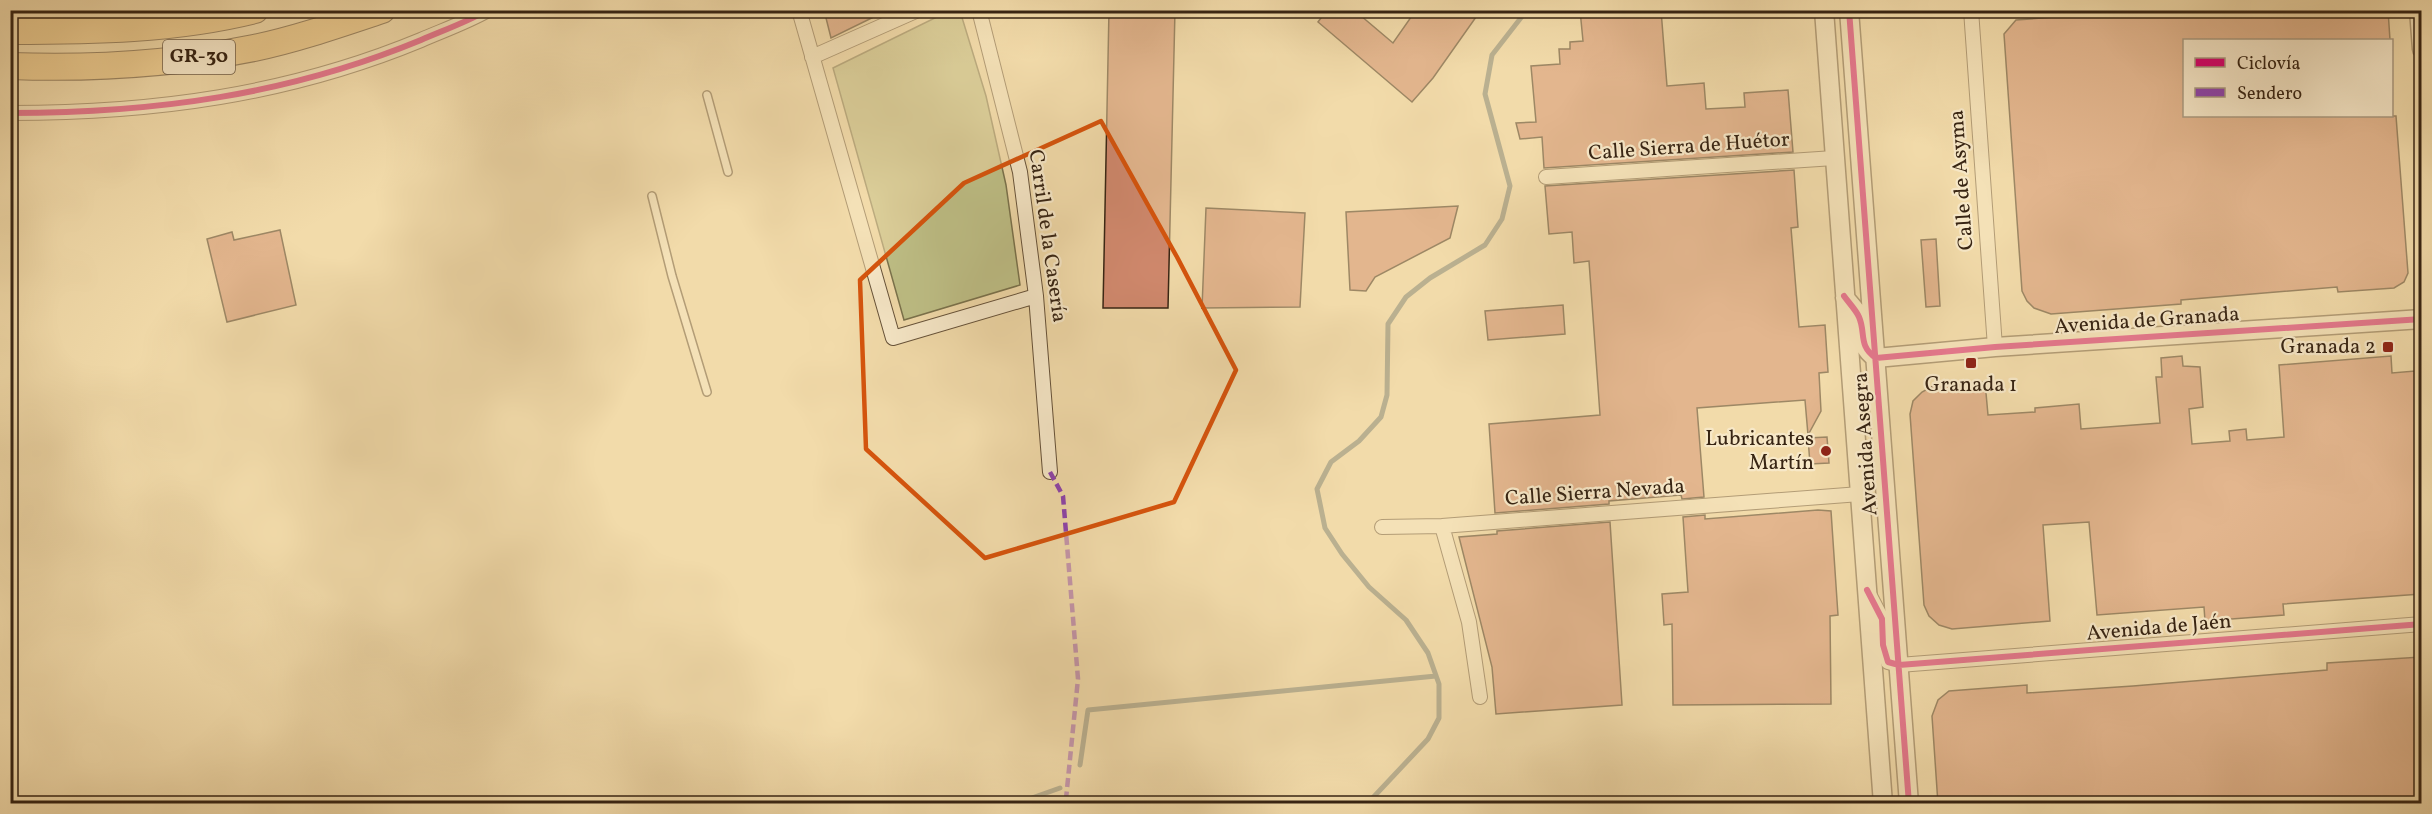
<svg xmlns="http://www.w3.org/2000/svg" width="2432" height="814" font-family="Vollkorn,serif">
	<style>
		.green { fill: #bebf86; stroke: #7a724c; stroke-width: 1.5 }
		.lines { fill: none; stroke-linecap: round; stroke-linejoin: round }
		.stream { stroke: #757d72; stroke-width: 5 }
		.building { fill: #d1896e; stroke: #372413; stroke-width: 1.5 }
		.service-casing { stroke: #665239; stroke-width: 10 }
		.minor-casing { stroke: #665239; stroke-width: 16 }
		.tertiary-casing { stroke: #665239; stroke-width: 21 }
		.motorway-casing { stroke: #372413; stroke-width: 28 }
		.service { stroke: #f7e8c8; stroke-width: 7 }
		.minor { stroke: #f7e8c8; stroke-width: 14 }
		.tertiary { stroke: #f7e8c8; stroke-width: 18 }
		.motorway { stroke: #e9be75; stroke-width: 26 }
		.quiet { stroke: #8e44ad; stroke-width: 4.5; stroke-dasharray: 9 4.5; stroke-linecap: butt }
		.cycleway-casing { stroke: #f7e8c8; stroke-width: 10 }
		.cycleway { stroke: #d6006c; stroke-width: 6 }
		.marked { fill: none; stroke: #d6540d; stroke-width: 4.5; stroke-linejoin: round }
		.poi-dot { fill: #8f2418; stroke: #f7e8c8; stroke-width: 2 }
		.labels { text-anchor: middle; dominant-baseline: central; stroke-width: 4.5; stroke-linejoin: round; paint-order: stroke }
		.shield { fill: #f7e8c8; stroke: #715f49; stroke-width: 1.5 }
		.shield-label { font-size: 20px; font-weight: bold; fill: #372413 }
		.street-label { font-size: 21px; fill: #372413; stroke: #f7e8c8 }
		.poi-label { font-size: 21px; fill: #372413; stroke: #f7e8c8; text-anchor: end }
	</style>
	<rect width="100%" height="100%" fill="#f2dbaa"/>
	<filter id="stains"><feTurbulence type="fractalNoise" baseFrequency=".00333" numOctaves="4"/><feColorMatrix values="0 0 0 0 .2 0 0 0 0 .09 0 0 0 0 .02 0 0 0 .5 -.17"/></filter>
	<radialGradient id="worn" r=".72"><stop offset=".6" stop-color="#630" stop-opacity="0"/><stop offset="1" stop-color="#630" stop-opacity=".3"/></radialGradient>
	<!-- green -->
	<path class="green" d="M949,11h11l26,85 20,89 14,100 -116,35 -71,-252z"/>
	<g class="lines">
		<!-- stream -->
		<path class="stream" d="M1080,765l8,-55 348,-34
			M979,804l50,-5 31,-11
			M1367,804l61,-65 11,-21v-34l-11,-31 -22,-33 -37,-33 -27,-33 -17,-26 -8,-39 14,-27 28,-21 22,-24 6,-22 1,-71 18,-27 24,-19 55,-33 17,-26 8,-33 -25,-92 7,-39 35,-45"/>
	</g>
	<!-- building -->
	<path class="building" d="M824,10h64l-57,28z
		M1109,10h66l-7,298h-65z
		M1327,10h27l39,33 23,-33h65l-48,68 -21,24 -94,-80z
		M1580,10h81l6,76 37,-3 2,26 39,-2 -1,-14 44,-3 5,62 -249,16 -2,-31 -22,2 -4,-16 20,-1 -5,-56 29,-2 -1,-15h11v-7l13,-1z
		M2148,10h240l2,30h-206v76h212l12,157 -4,9 -10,6 -56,4 -1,-5 -156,13v4l-130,10 -17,-6 -7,-7 -5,-10 -18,-257 12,-14z
		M1794,170l4,57 -7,1 8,99 26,-2 3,47 -9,1 2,38 -13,24 -3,-35 -108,8 7,89 -22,2 -1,-4 -72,6v3l-114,9 -6,-89 111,-9 -11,-154 -15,2 -2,-31 -23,2 -4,-48z
		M1458,206l-8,32 -75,39 -9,14 -16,-1 -4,-78z
		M1206,208l99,5 -5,94 -98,1z
		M280,230l16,75 -69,17 -20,-83 25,-7 2,8z
		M1936,239l4,67 -14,1 -5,-67z
		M1563,305l2,29 -77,6 -3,-29z
		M2182,356l1,10 17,1 3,40 -14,2 3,35 38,-3 -1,-10 17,-2 1,11 37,-3 -5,-72 112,-9 1,17 23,-2 6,95v128l-138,10 1,11 -79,6 -1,-14 -107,8 -8,-93 -46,3 7,96 -98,8 -13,-4 -10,-9 -5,-11 -14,-191 3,-13 9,-9 11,-6 52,-4 3,33 47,-3v-4l44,-4 2,25 79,-6 -4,-46h6l-1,-19z
		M1827,437l2,26 -19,1 -2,-26z
		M1818,510l13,1 7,104 -8,1 1,88 -158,1 -1,-81 -8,1 -2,-31 26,-2 -5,-75 22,-2v4z
		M1610,522l12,183 -126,9 -4,-47 -33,-130 38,-3v-3z
		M2421,657v147h-279l-1,-5 -44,5h-159l-6,-88 6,-16 11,-9 78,-6v8l106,-7 194,-16v-7z"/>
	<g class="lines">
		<defs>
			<path id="service" d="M707,95l21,77
				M652,196l20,80 35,116"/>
			<path id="minor" d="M799,10l94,328 143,-42
				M979,10l41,162 16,124 14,176
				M1971,10l24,337
				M812,57l106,-47
				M10,113c144,0 278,-18 411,-73 23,-10 46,-18 67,-30
				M1546,177l288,-19
				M1442,526l27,96 11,75
				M1382,527l60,-1 418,-32
				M1869,594l13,25 1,26 5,17 11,3 523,-41"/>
			<path id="tertiary" d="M1824,10l59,794
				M1849,10l60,794
				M2419,10l3,39
				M1845,298c5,6 12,13 15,20 6,16 -2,28 16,40l119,-11 427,-28"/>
			<path id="motorway" d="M10,31c82,0 165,-1 245,-21
				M10,66c81,3 164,-2 244,-18 43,-9 86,-24 128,-38"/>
		</defs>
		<!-- service casing -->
		<use href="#service" class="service-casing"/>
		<!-- minor casing -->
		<use href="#minor" class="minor-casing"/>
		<!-- tertiary casing -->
		<use href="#tertiary" class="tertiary-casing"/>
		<!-- motorway casing -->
		<use href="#motorway" class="motorway-casing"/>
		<!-- service -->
		<use href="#service" class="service"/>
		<!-- minor -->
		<use href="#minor" class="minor"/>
		<!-- tertiary -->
		<use href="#tertiary" class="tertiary"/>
		<!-- motorway -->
		<use href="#motorway" class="motorway"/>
		<!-- quiet -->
		<path class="quiet" d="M1050,472l13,24 15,183 -12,120 -12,5"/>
		<defs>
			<path id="cycleway" d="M1849,10l60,794
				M10,113c144,0 278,-18 411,-73 23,-10 46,-18 67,-30
				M1844,296c5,7 12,14 15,21 7,16 -1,29 17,41l119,-11 427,-28
				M1867,590l15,29 1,26 5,17 11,3 523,-41"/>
		</defs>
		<!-- cycleway casing -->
		<use href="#cycleway" class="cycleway-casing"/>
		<!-- cycleway -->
		<use href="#cycleway" class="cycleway"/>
	</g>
	<!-- marked area -->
	<path d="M0 0H2432V814H0ZM1101,121l76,136 59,113 -62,132 -189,56 -119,-109 -6,-169 104,-97z" fill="#f2dbaa" fill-opacity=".55" fill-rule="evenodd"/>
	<path class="marked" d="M1101,121l76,136 59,113 -62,132 -189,56 -119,-109 -6,-169 104,-97z"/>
	<!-- markers -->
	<g class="poi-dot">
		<rect x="2382" y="341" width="12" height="12" rx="3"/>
		<rect x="1965" y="357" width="12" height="12" rx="3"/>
		<circle cx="1826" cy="451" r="6"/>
	</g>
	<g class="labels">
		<!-- shield labels -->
		<rect class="shield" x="163" y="40" width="72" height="34" rx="4.5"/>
		<g class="shield-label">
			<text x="199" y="57">GR-30</text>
		</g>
		<!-- street labels -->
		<g class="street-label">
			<text transform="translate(1689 147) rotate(-4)">Calle Sierra de Huétor</text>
			<text transform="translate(1962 180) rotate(-94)">Calle de Asyma</text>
			<text transform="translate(1047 236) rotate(82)">Carril de la Casería</text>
			<text transform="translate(2147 321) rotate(-4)">Avenida de Granada</text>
			<text transform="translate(1866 444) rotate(-94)">Avenida Asegra</text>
			<text transform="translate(1595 493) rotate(-4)">Calle Sierra Nevada</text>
			<text transform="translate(2159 628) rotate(-5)">Avenida de Jaén</text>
		</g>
		<!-- poi labels -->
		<g class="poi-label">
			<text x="2376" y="347">Granada 2</text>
			<text x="1971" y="385" text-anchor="middle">Granada 1</text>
			<text x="1814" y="439">Lubricantes<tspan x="1814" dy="24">Martín</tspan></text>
		</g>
	</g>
	<!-- margin -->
	<rect width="2432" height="814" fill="none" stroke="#f2dbaa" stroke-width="36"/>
	<rect x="12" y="12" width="2408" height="790" fill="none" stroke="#372413" stroke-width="3"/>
	<rect x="18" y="18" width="2396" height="778" fill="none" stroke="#372413" stroke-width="1.5"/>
	<!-- legend -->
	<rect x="2183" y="39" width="210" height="78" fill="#f7e8c8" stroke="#aa9a80" stroke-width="1.5"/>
	<rect x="2195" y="58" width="30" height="9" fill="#d6006c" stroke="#aa9a80" stroke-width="1.5"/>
	<text x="2237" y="69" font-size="18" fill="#372413">Ciclovía</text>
	<rect x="2195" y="88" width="30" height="9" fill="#8e44ad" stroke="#aa9a80" stroke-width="1.5"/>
	<text x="2237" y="99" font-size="18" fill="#372413">Sendero</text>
	<rect width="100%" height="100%" filter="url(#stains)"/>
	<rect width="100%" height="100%" fill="url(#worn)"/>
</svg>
